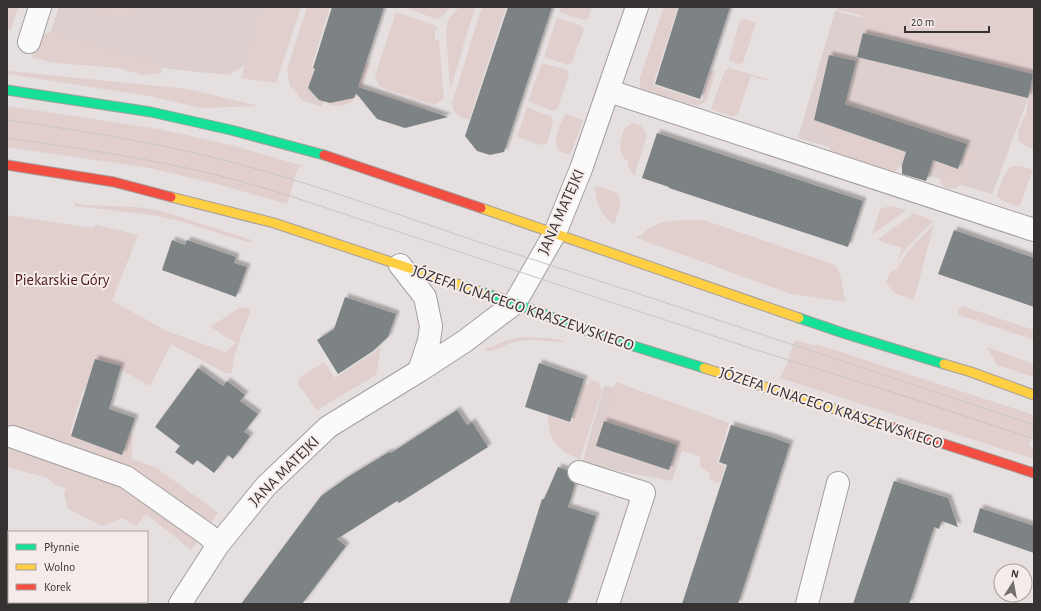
<svg xmlns="http://www.w3.org/2000/svg" width="1041" height="611" font-family="'Alegreya Sans',sans-serif">
	<style>
		.built { fill: #dccfce }
		.green { fill: #e1cfce }
		.building { fill: #7d8284; filter: url(#shadow) }
		.lines { fill: none; stroke-linecap: round; stroke-linejoin: round }
		.street-casing { stroke: #a39f9e; stroke-width: 24 }
		.fast-casing { stroke: #a39f9e; stroke-width: 11 }
		.slow-casing { stroke: #a39f9e; stroke-width: 11 }
		.jam-casing { stroke: #a39f9e; stroke-width: 11 }
		.street { stroke: #fbfafa; stroke-width: 22 }
		.fast { stroke: #16e098; stroke-width: 9 }
		.slow { stroke: #ffcf43; stroke-width: 9 }
		.jam { stroke: #f24e42; stroke-width: 9 }
		.tram { stroke: #c6c5c5; stroke-width: 1 }
		.labels { text-anchor: middle; dominant-baseline: central; stroke-width: 4; stroke-linejoin: round; paint-order: stroke }
		.street-label { font-size: 16px; fill: #363232; stroke: #f5ebea }
		.park-label { font-size: 16px; fill: #4d1b1a; stroke: #f5ebea }
	</style>
	<defs>
		<filter id="shadow"><feDropShadow dx="3.5" dy="-3.5" stdDeviation="1" flood-color="#0004"/></filter>
	</defs>
	<rect width="100%" height="100%" fill="#e5dfdf"/>
	<!-- built -->
	<path class="built" d="M59,7h203l-17,58 -16,10 -187,-19z
		M835,11l199,49 -1,14 -5,24 -36,96 -194,-56z
		M315,69l9,32 -2,6 -20,-7 3,-10 4,-2z
		M604,385l90,29 -22,67 -90,-17z"/>
	<!-- green -->
	<path class="green" d="M7,7h11l-7,23 -4,-1z
		M81,7h47l6,2c-2,5 -4,9 -9,10z
		M262,7h39l-25,76 -35,-5z
		M307,7h23l-19,61 4,2 -6,18 -4,2 -4,10 -4,-7 -7,-7 -3,-16z
		M404,7h47l-9,10 -6,2z
		M459,7h16l-24,80h-1l-4,-55 3,-14z
		M482,7h24l-37,113c-10,-3 -16,-6 -17,-17z
		M561,7h31l-4,11 -4,2 -25,-8z
		M664,7h14l-25,78 48,16 10,-31 5,1 -9,29 -9,6 -55,-15 -3,-4v-10z
		M838,7h196v143l-10,-5 -6,-5v-8l4,-11 4,-6 2,-17 5,-24 -173,-45 3,-13 -26,-6z
		M396,12l38,13 4,5h-3v10h4l5,58 -9,7 -55,-18 -5,-11z
		M557,18l25,8 2,3 -12,34 -4,2 -24,-8z
		M744,19l12,4 -13,40 -4,1 -8,-2 -2,-3 11,-39z
		M50,32l109,31 3,10 -19,2 -25,-7 -61,-5 -25,-5c2,-15 4,-20 18,-26z
		M361,59l10,3c-9,25 -10,48 -42,43z
		M542,63l25,7 2,5 -12,34 -5,2 -24,-10z
		M729,68l38,11 1,2 -17,-5 -13,37 -5,4 -22,-8 14,-39z
		M7,71l180,18 72,17 -58,2 -52,-12 -142,-22z
		M370,90l56,18v2l-54,-17 -5,14h-2z
		M7,106l152,23 76,17 68,20 -5,3 -2,5 -9,30 -70,-20 -68,-16 -142,-21z
		M527,107l25,10 1,5 -6,21 -6,2 -24,-8z
		M565,114l18,6 -13,35c-3,-1 -7,-2 -10,-4 -10,-8 2,-28 5,-37z
		M809,120l93,33 -8,23 -64,-21v-21l-19,-9z
		M632,123l9,3 6,9 -13,41 -7,-10 2,-1 -2,-5h-2l-4,-8 -1,-8 4,-15z
		M969,145l3,4 1,5 -7,24 -11,11c-17,0 -17,-9 -12,-22l17,5z
		M1012,166h8l13,4 -14,37 -11,-4 -11,-6c2,-10 6,-25 15,-31z
		M595,186c31,8 28,10 19,39 -14,-11 -18,-22 -19,-39z
		M75,203l8,2 53,2 25,4 91,29 -2,3 -74,-23 -25,-5 -76,-9z
		M890,206l16,4 -34,25 8,-26z
		M914,213l19,8 -28,29 -8,12 5,-14 -25,-8z
		M7,215l85,13 5,-3 41,10 -26,66 57,31 57,20 10,-9 -12,-7 -13,-9 29,-20 11,2 -17,47 -2,17h-7l-54,-29 -21,42 -28,-16 -39,20 -13,42 1,4 59,-6 2,7v22l25,9 61,45 -27,37 -45,-36 -10,12 -14,-8 -20,8 -34,-17 -4,-15 2,-6 -10,-3 -8,-7 -41,-11z
		M704,220l131,45c8,9 6,24 11,37l-55,-8 -154,-56 2,-3 2,1c2,-2 5,-5 7,-7 13,-10 40,-9 56,-9z
		M934,224l-20,76 -19,-7 -9,-10 4,-10 8,-6 10,-16z
		M962,306l72,24v10l-75,-25 -1,-7h3z
		M523,337l27,1 14,3 -3,1c-15,-1 -32,-4 -47,0 -9,2 -17,9 -26,9l-3,-2 26,-10z
		M795,340l20,6 1,-2 218,71v16l-5,15 5,2v11l-254,-81 6,-12z
		M381,346l-5,29 -59,35 -19,-26v-4l2,-3 24,-15 11,16 41,-27z
		M987,347l47,17v13l-37,-12z
		M590,380l8,2 4,8 -22,69c-22,-7 -32,-20 -32,-43l23,7 13,-40 5,2z
		M616,382l113,41 -12,40 8,3 -5,17 -11,-4 1,-5 -10,-8v-10l-24,-7 1,-4 -73,-24z"/>
	<!-- building -->
	<path class="building" d="M332,7h52l-26,80 90,30 -43,11 -28,-9 -21,-26 -2,5 -24,5 -11,-3 -11,-12 7,-19 -2,-1z
		M508,7h44l-48,145 -14,3 -13,-4 -12,-15z
		M679,7h51l-30,92 -45,-15z
		M863,33l170,41 -5,24 -171,-41z
		M829,55l27,6 -11,43 122,40 -9,25 -25,-9 -7,21 -24,-7v-9l4,-13 -92,-32z
		M657,133l206,68 -15,46 -179,-59v-1l-27,-9z
		M954,230l80,28v49l-96,-33z
		M172,240l13,5 2,-5 49,17 -2,6 13,4 -11,30 -74,-27z
		M345,297l51,17 -8,23 -15,14 -35,23 -21,-34 17,-11z
		M95,359l26,7 -12,43 26,9 -13,37 -51,-19z
		M539,363l45,16 -14,43 -45,-15z
		M198,368l25,18 4,-5 18,14 -5,6 18,13 -14,18 6,4 -8,11 -9,12 -5,-4 -14,18 -17,-13 -4,5 -18,-13 5,-6 -25,-19z
		M457,410l10,15 5,-3 16,25 -89,56 -2,-2 -60,38 9,7 -44,58h-61l80,-108 27,-19 41,-25 2,1z
		M604,421l73,24 -8,25 -73,-24z
		M731,425l40,12 19,7 -52,160h-56l45,-139 -8,-3z
		M558,467l9,3v5l3,5 5,4 -7,23 28,9 -29,88h-58l33,-105h2z
		M894,481l54,17 10,29 -16,-6 -3,8 -5,-2 -25,77h-56z
		M980,508l54,18v27l-61,-21z"/>
	<g class="lines">
		<defs>
			<path id="street" d="M29,42l11,-35
				M609,91l425,139
				M400,265l25,32 6,29 -2,15 -10,30
				M13,437l113,40 82,58 10,10
				M579,472l65,21 -36,111
				M180,604l38,-59 48,-59 62,-59 91,-56 46,-30 50,-38 40,-70 26,-64 56,-162
				M807,604l31,-121"/>
			<path id="fast" d="M7,90l144,22 80,18 93,25
				M481,292l34,11 80,31 109,34
				M799,318l47,16 98,30"/>
			<path id="slow" d="M171,197l103,26 207,69
				M481,208l318,110
				M944,364l27,8 63,23
				M704,368l175,55"/>
			<path id="jam" d="M324,155l157,53
				M7,165l107,17 57,15
				M879,423l155,50"/>
		</defs>
		<!-- street casing -->
		<use href="#street" class="street-casing"/>
		<!-- fast casing -->
		<use href="#fast" class="fast-casing"/>
		<!-- slow casing -->
		<use href="#slow" class="slow-casing"/>
		<!-- jam casing -->
		<use href="#jam" class="jam-casing"/>
		<!-- street -->
		<use href="#street" class="street"/>
		<!-- fast -->
		<use href="#fast" class="fast"/>
		<!-- slow -->
		<use href="#slow" class="slow"/>
		<!-- jam -->
		<use href="#jam" class="jam"/>
		<!-- tram -->
		<path class="tram" d="M7,120c77,11 153,23 228,43 87,23 171,55 256,83 182,58 362,119 543,179
			M7,138c70,10 141,20 210,37 22,6 45,12 67,19l469,155 142,44 139,46"/>
	</g>
	<g class="labels">
		<!-- street labels -->
		<g class="street-label">
			<text transform="translate(561 212) rotate(-66)">JANA MATEJKI</text>
			<text transform="translate(523 308) rotate(19)">JÓZEFA IGNACEGO KRASZEWSKIEGO</text>
			<text transform="translate(831 408) rotate(18)">JÓZEFA IGNACEGO KRASZEWSKIEGO</text>
			<text transform="translate(284 471) rotate(-45)">JANA MATEJKI</text>
		</g>
		<!-- park labels -->
		<g class="park-label">
			<text x="62" y="280">Piekarskie Góry</text>
		</g>
	</g>
	<!-- border -->
	<rect width="1041" height="611" fill="none" stroke="#363232" stroke-width="16"/>
	<!-- legend -->
	<rect x="8" y="531" width="140" height="72" fill="#f5ebea" stroke="#a9a1a0"/>
	<rect x="16" y="544" width="20" height="6" fill="#16e098" stroke="#a9a1a0"/>
	<text x="44" y="551" font-size="12" fill="#363232">Płynnie</text>
	<rect x="16" y="564" width="20" height="6" fill="#ffcf43" stroke="#a9a1a0"/>
	<text x="44" y="571" font-size="12" fill="#363232">Wolno</text>
	<rect x="16" y="584" width="20" height="6" fill="#f24e42" stroke="#a9a1a0"/>
	<text x="44" y="591" font-size="12" fill="#363232">Korek</text>
	<!-- north arrow -->
	<g transform="translate(1013 583) rotate(11)"><circle r="19" fill="#f5ebea" stroke="#a9a1a0"/>
	<path d="M0-3L7 15L0 10L-7 15Z" fill="#736f6f"/>
	<text y="-6" font-size="11" font-weight="bold" text-anchor="middle" fill="#363232">N</text>
	</g>
	<!-- scale -->
	<path d="M905 26v6h84v-6" fill="none" stroke="#363232" stroke-width="2"/>
	<text x="911" y="26" font-size="12" fill="#363232" stroke="#f5ebea" stroke-width="3" paint-order="stroke">20 m</text>
</svg>
